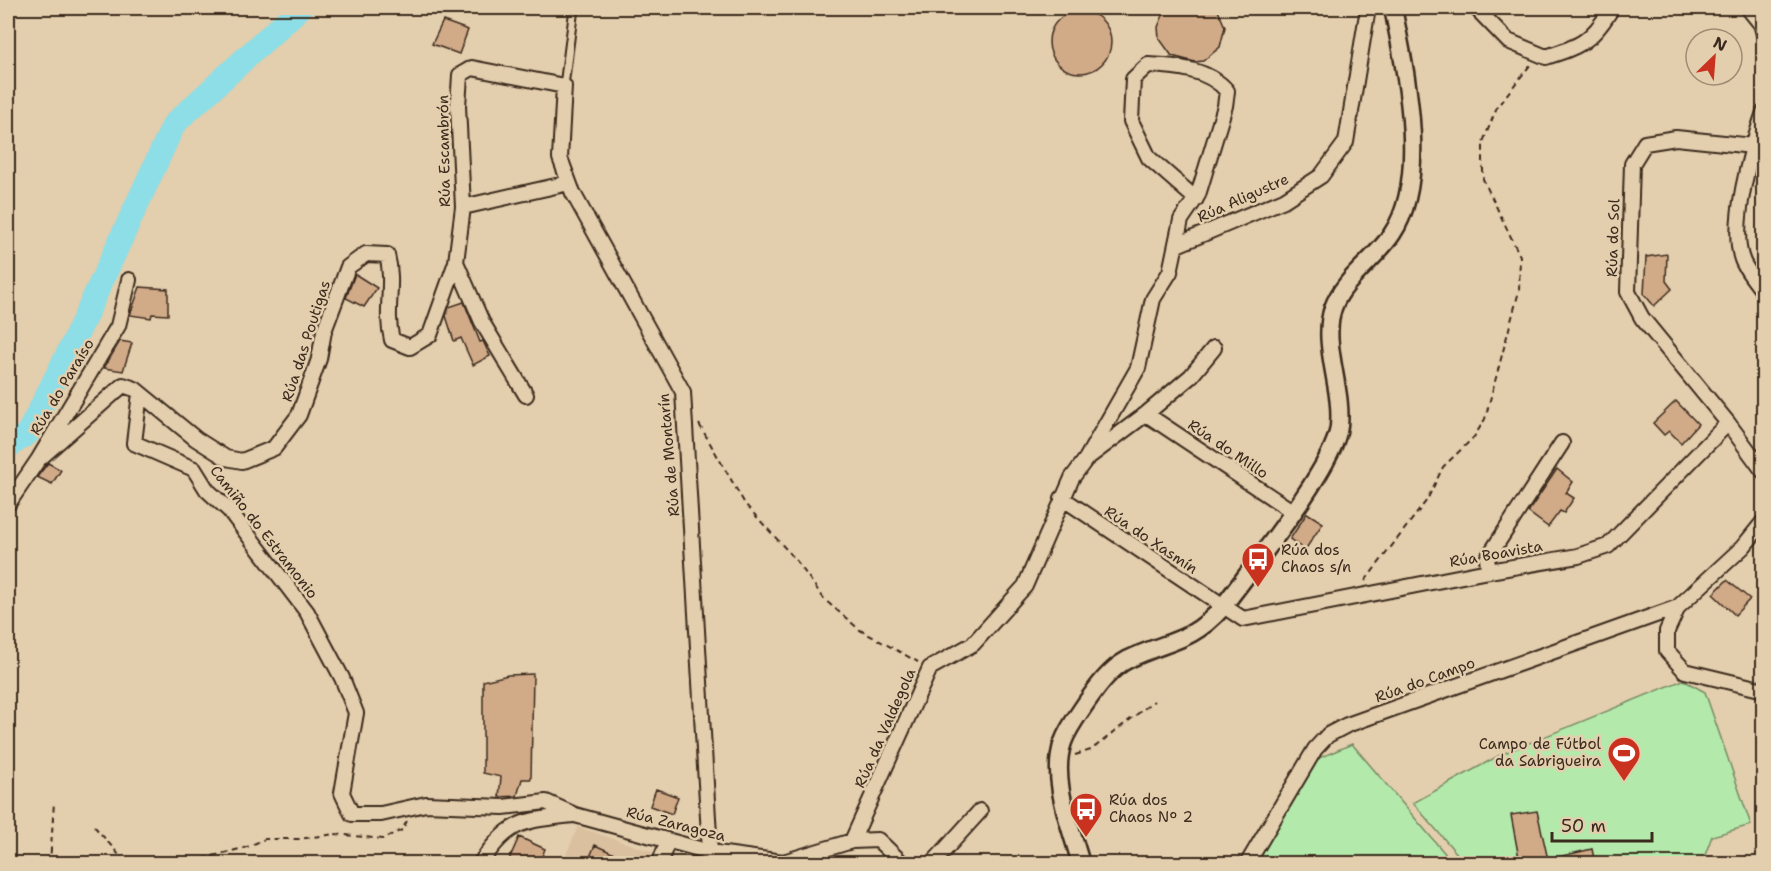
<svg xmlns="http://www.w3.org/2000/svg" width="1771" height="871" font-family="'Shantell Sans',sans-serif">
	<style>
		.built { fill: #dbc09f }
		.green { fill: #b3e9ab; stroke: #778a64; stroke-width: 1.5 }
		.lines { fill: none; stroke-linecap: round; stroke-linejoin: round }
		.river { stroke: #8ddee6; stroke-width: 24 }
		.building { fill: #d1aa88; stroke: #3b2a1e; stroke-width: 1.5 }
		.service-casing { stroke: #3b2a1e; stroke-width: 11 }
		.minor-casing { stroke: #3b2a1e; stroke-width: 18 }
		.tertiary-casing { stroke: #3b2a1e; stroke-width: 21 }
		.path { stroke: #3b2a1e; stroke-width: 2; stroke-dasharray: 6 4.5; stroke-linecap: butt }
		.service { stroke: #e3cead; stroke-width: 7 }
		.minor { stroke: #e3cead; stroke-width: 14 }
		.tertiary { stroke: #e3cead; stroke-width: 16 }
		.labels { text-anchor: middle; dominant-baseline: central; stroke-width: 5; stroke-linejoin: round; paint-order: stroke }
		.street-label { font-size: 15px; fill: #3b2a1e; stroke: #e3cead }
		.poi-label { font-size: 15px; fill: #3b2a1e; stroke: #e3cead; text-anchor: start }
	</style>
	<rect width="100%" height="100%" fill="#e3cead"/>
	<filter id="ink" filterUnits="userSpaceOnUse"><feTurbulence type="fractalNoise" baseFrequency=".0167" numOctaves="2"/><feDisplacementMap in="SourceGraphic" scale="12" xChannelSelector="R" yChannelSelector="G"/><feConvolveMatrix kernelMatrix="1 2 1 2 8 2 1 2 1" color-interpolation-filters="sRGB"/></filter>
	<g filter="url(#ink)">
		<!-- built -->
		<path class="built" d="M578,827l78,26 -5,10 -89,1z"/>
		<!-- green -->
		<path class="green" d="M1683,680l22,12 46,133 -39,11 -10,27h-237l-52,-60 87,-48z
			M1352,744l101,119h-196l62,-105z"/>
		<g class="lines">
			<!-- river -->
			<path class="river" d="M8,447l20,-14 45,-90 101,-219 126,-116"/>
		</g>
		<!-- building -->
		<path class="building" d="M1166,8h51l8,19 -5,20 -17,14 -8,1 -23,-6 -13,-18 -1,-11z
			M1049 42a31 31 0 1 1 62 0a31 31 0 1 1-62 0Z
			M443,21l25,9 -9,24 -27,-10z
			M1667,254l-1,27 6,8 -18,17 -10,-12 2,-37z
			M355,274l22,14 -13,19 -18,-9z
			M140,287l28,2v26l-16,-1 -1,4 -21,-3z
			M464,302l16,40 3,-1 7,15 -17,9 -12,-27 -7,3 -8,-25 3,-9z
			M120,341l12,2 -9,28 -19,-3z
			M1676,401l22,23 -17,19 -12,-12 -5,4 -11,-12z
			M48,463l13,7 -9,14 -15,-7z
			M1557,469l16,13 -7,11 8,5 -10,15 -4,-2 -12,16 -20,-15z
			M1307,513l16,10 -18,27 -15,-11z
			M1727,580l23,19 -15,16 -22,-21z
			M533,674l-2,105h-9l-5,17 -18,1 2,-20 -18,-4v-92l25,-6z
			M656,789l22,8 -6,17 -22,-8z
			M1537,811l12,53h-29l-9,-49z
			M519,837l26,12 -6,15h-32z
			M595,845l15,7 25,12h-48z
			M1592,849l3,15h-46v-5z"/>
		<g class="lines">
			<defs>
				<path id="service" d="M564,86l10,-78"/>
				<path id="minor" d="M1476,8l32,33 38,16c34,-11 45,-15 64,-46l-1,-3
					M1748,8l13,16 3,10
					M1764,112c-12,35 -36,116 -21,150 5,11 14,21 21,31
					M1753,146l-77,-8 -31,5 -13,21 -4,128 14,26 86,105 36,49
					M463,207l106,-24
					M1177,245l107,-45 37,-24 25,-34 22,-134
					M456,262l26,60 44,73
					M140,393l-6,50 60,26 13,21 22,20 78,102 35,66 14,35 -14,80 10,21h29l45,-10 77,3 43,-5 29,13 135,37 73,10 69,-21 26,-1 25,24
					M1146,414l146,97
					M1086,459l52,-91 15,-69 17,-27 11,-52 17,-25 27,-89 2,-15c-18,-22 -52,-25 -79,-26l-15,14 -2,42 18,37 47,41
					M38,460l85,-75 12,4 61,50 30,19 16,3 32,-13 25,-33 20,-56 5,-28 24,-64 18,-13 21,1c8,30 -3,54 5,85l18,7 20,-12 26,-73 7,-55 -5,-101 2,-31 12,-7 92,18 -4,72 13,35 110,199 27,460
					M1062,498l181,121 240,-47 95,-16 30,-10 120,-123
					M8,504l30,-44 80,-134 11,-46
					M1764,521l-21,26 -65,60 -11,24v20l18,20 79,19
					M1489,571l-2,-12 75,-116
					M852,841l78,-173 43,-24 52,-58 47,-108 14,-19 60,-45 45,-38 23,-28
					M480,864c29,-45 44,-43 93,-49
					M659,864l9,-23
					M932,864l48,-53
					M1247,864l68,-115 13,-14 19,-10 331,-118"/>
				<path id="tertiary" d="M1081,864c-10,-37 -31,-84 -18,-122 5,-14 15,-27 23,-39 11,-16 24,-34 41,-43 40,-20 63,-16 95,-52 27,-37 114,-143 117,-182 4,-39 -18,-81 -6,-118 10,-29 43,-49 59,-74 38,-56 13,-164 1,-226"/>
			</defs>
			<!-- service casing -->
			<use href="#service" class="service-casing"/>
			<!-- minor casing -->
			<use href="#minor" class="minor-casing"/>
			<!-- tertiary casing -->
			<use href="#tertiary" class="tertiary-casing"/>
			<!-- path -->
			<path class="path" d="M699,424l46,80 51,56 29,40 35,30 58,32
				M1365,581l62,-81 16,-33 31,-30 11,-18 34,-128 1,-35 -37,-77v-37l14,-35 34,-43
				M1075,755l16,-5 63,-49
				M94,826l33,38
				M50,864l4,-62
				M182,864l65,-17 18,-8h34l36,-5 48,5 19,-9 5,-9"/>
			<!-- service -->
			<use href="#service" class="service"/>
			<!-- minor -->
			<use href="#minor" class="minor"/>
			<!-- tertiary -->
			<use href="#tertiary" class="tertiary"/>
		</g>
	</g>
	<!-- icons -->
	<defs>
		<symbol id="bus-pin" viewBox="-11 -11 22 30"><path d="M0 17L-7.5 6A9.5 9.5 0 1 1 7.5 6Z" fill="#c8321e" stroke="#e3cead"/><path d="M-5-6H5V4H4V6H2V4H-2V6H-4V4H-5ZM-3.5-4V0h7V-4ZM-3.5 1.2v1.5H-2V1.2ZM2 1.2v1.5H3.5V1.2Z" fill="#fff"/></symbol>
		<symbol id="stadium-pin" viewBox="-11 -11 22 30"><path d="M0 17L-7.5 6A9.5 9.5 0 1 1 7.5 6Z" fill="#c8321e" stroke="#e3cead"/><path d="M0-5a6.5 5 0 1 0 0 10a6.5 5 0 1 0 0-10ZM-3.5-1.8h7v3.6h-7Z" fill="#fff"/></symbol>
	</defs>
	<g fill-rule="evenodd">
		<use href="#bus-pin" x="1239" y="540" width="38" height="52"/>
		<use href="#stadium-pin" x="1605" y="734" width="38" height="52"/>
		<use href="#bus-pin" x="1067" y="790" width="38" height="52"/>
	</g>
	<g class="labels">
		<!-- street labels -->
		<g class="street-label">
			<text transform="translate(444 151) rotate(-91)">Rúa Escambrón</text>
			<text transform="translate(1243 198) rotate(-24)">Rúa Aligustre</text>
			<text transform="translate(1613 238) rotate(-88)">Rúa do Sol</text>
			<text transform="translate(306 341) rotate(-72)">Rúa das Poutigas</text>
			<text transform="translate(62 387) rotate(-59)">Rúa do Paraíso</text>
			<text transform="translate(1228 449) rotate(34)">Rúa do Millo</text>
			<text transform="translate(669 455) rotate(-95)">Rúa de Montarín</text>
			<text transform="translate(264 532) rotate(52)">Camiño do Estramonio</text>
			<text transform="translate(1151 540) rotate(34)">Rúa do Xasmín</text>
			<text transform="translate(1496 554) rotate(-10)">Rúa Boavista</text>
			<text transform="translate(1425 680) rotate(-20)">Rúa do Campo</text>
			<text transform="translate(885 728) rotate(-66)">Rúa da Valdegola</text>
			<text transform="translate(676 824) rotate(14)">Rúa Zaragoza</text>
		</g>
		<!-- poi labels -->
		<g class="poi-label">
			<text x="1281" y="550">Rúa dos<tspan x="1281" dy="17">Chaos s/n</tspan></text>
			<text x="1601" y="744" text-anchor="end">Campo de Fútbol<tspan x="1601" dy="17">da Sabrigueira</tspan></text>
			<text x="1109" y="800">Rúa dos<tspan x="1109" dy="17">Chaos Nº 2</tspan></text>
		</g>
	</g>
	<!-- margin -->
	<rect width="1771" height="871" fill="none" stroke="#e3cead" stroke-width="30"/>
	<rect x="15" y="15" width="1741" height="841" fill="none" stroke="#3b2a1e" stroke-width="2" filter="url(#ink)"/>
	<!-- north arrow -->
	<g transform="translate(1714 57) rotate(25)"><circle r="28" fill="#e3cead" stroke="#a08c74" stroke-width="1.5"/>
	<path d="M0-4.5L10 22L0 15L-10 22Z" fill="#c8321e"/>
	<text y="-9" font-size="16" font-weight="bold" text-anchor="middle" fill="#3b2a1e">N</text>
	</g>
	<!-- scale -->
	<path d="M1552 832v9h100v-9" fill="none" stroke="#3b2a1e" stroke-width="3"/>
	<text x="1561" y="832" font-size="18" fill="#3b2a1e" stroke="#e3cead" stroke-width="4.5" paint-order="stroke">50 m</text>
</svg>
